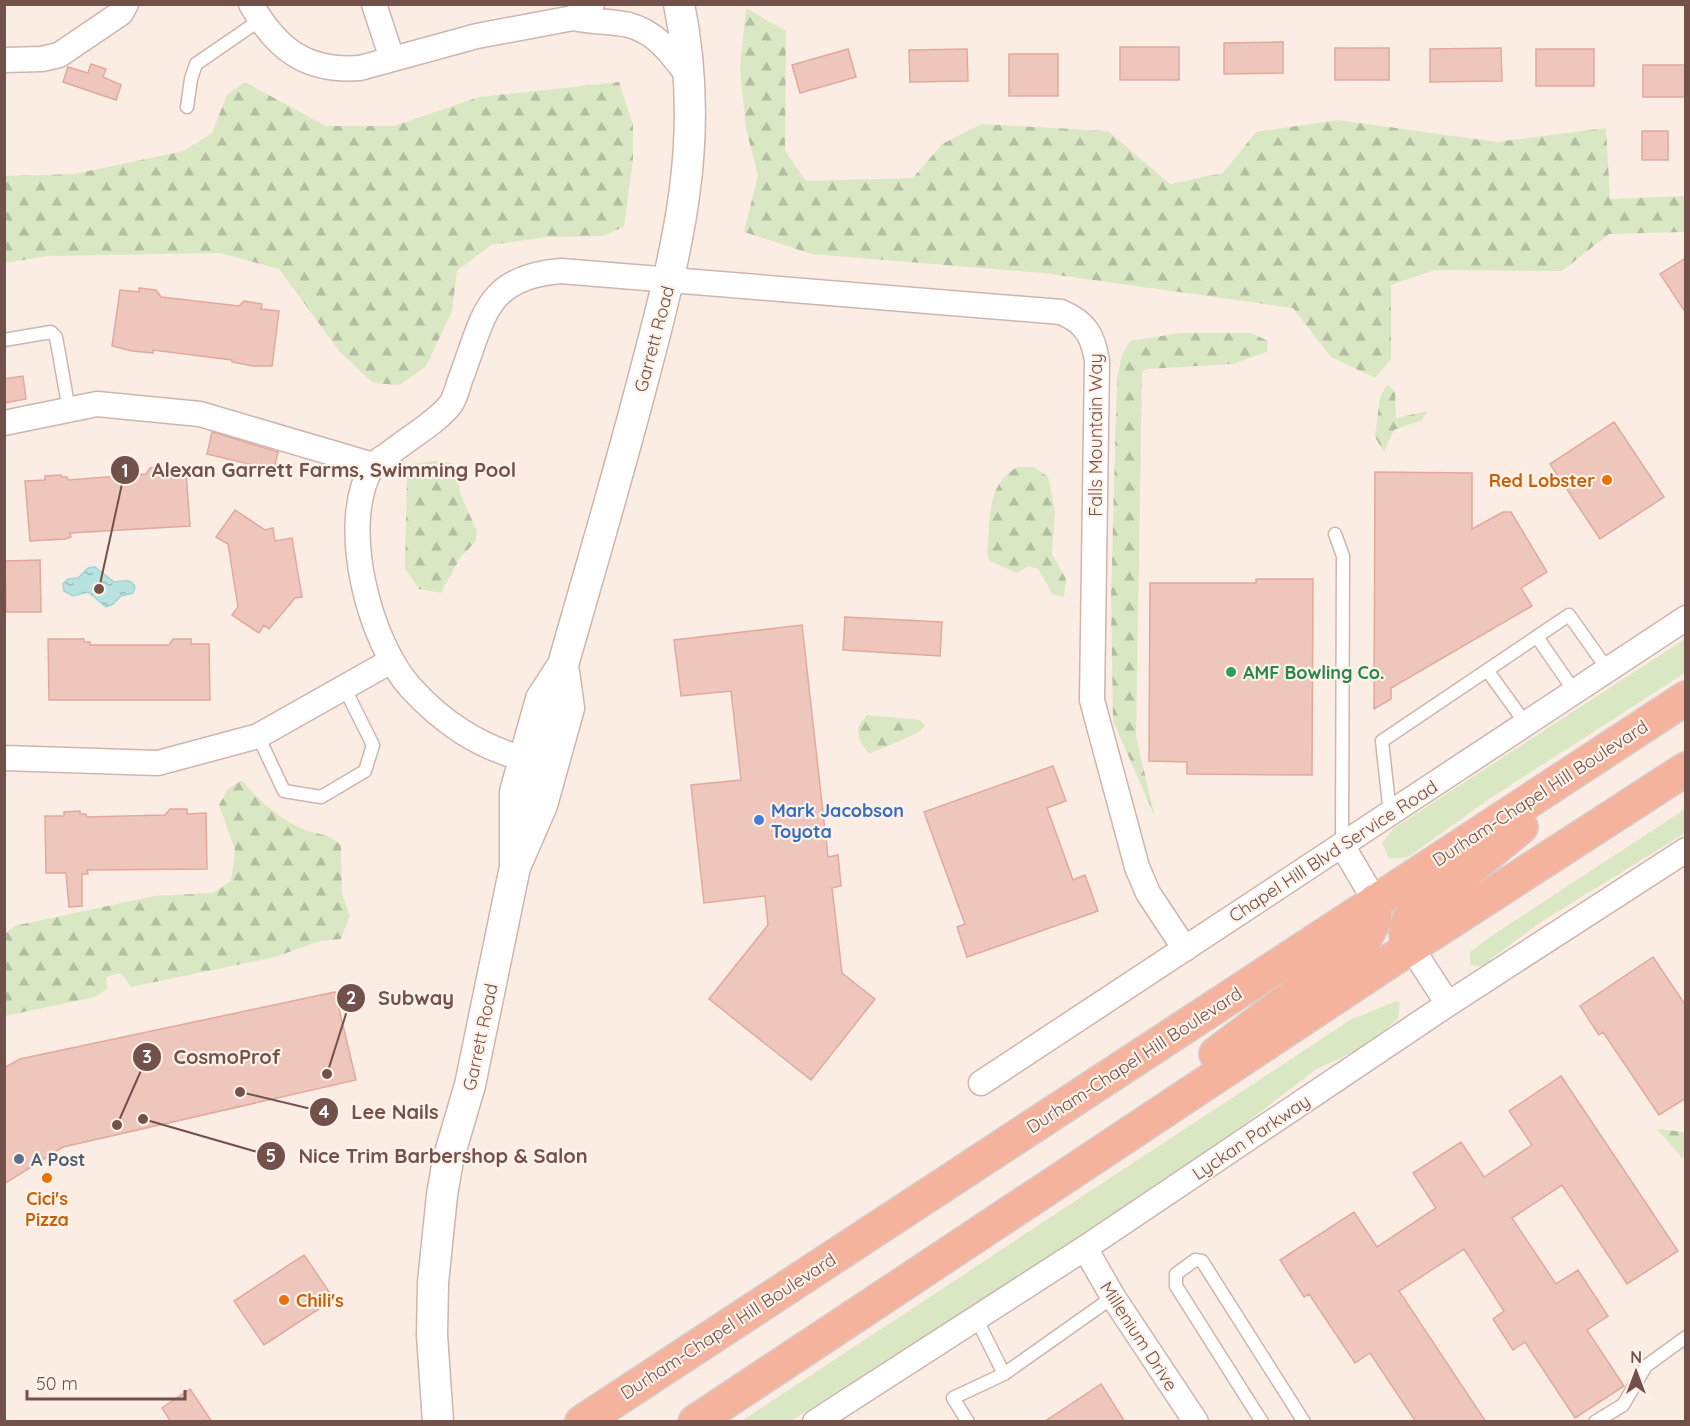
<svg xmlns="http://www.w3.org/2000/svg" width="1690" height="1426" font-family="Quicksand,sans-serif">
	<style>
		.grass { fill: #d9e8c3 }
		.forest { fill: url(#forest-firs) }
		.water { fill: url(#water-ripples); stroke: #a0d5d2; stroke-width: 1.5 }
		.building { fill: #efc6bc; stroke: #e1a99e; stroke-width: 1.5 }
		.lines { fill: none; stroke-linecap: round; stroke-linejoin: round }
		.service-casing { stroke: #ceb5ae; stroke-width: 15 }
		.minor-casing { stroke: #ceb5ae; stroke-width: 27 }
		.tertiary-casing { stroke: #ceb5ae; stroke-width: 33 }
		.trunk-casing { stroke: #d5cbc9; stroke-width: 36 }
		.service { stroke: #fff; stroke-width: 12 }
		.minor { stroke: #fff; stroke-width: 24 }
		.tertiary { stroke: #fff; stroke-width: 30 }
		.trunk { stroke: #f5b39e; stroke-width: 33 }
		.food-dot { fill: #e8710a; stroke: #fef2e9; stroke-width: 2 }
		.leisure-dot { fill: #2e9e5b; stroke: #fef2e9; stroke-width: 2 }
		.shop-dot { fill: #3f7fe0; stroke: #fef2e9; stroke-width: 2 }
		.service-dot { fill: #5c6f8a; stroke: #fef2e9; stroke-width: 2 }
		.labels { text-anchor: middle; dominant-baseline: central; stroke-width: 4.5; stroke-linejoin: round; paint-order: stroke }
		.street-label { font-size: 18px; fill: #72514b; stroke: #fef2e9 }
		.food-label { font-size: 18px; font-weight: bold; fill: #c56008; stroke: #fef2e9; text-anchor: end }
		.leisure-label { font-size: 18px; font-weight: bold; fill: #27864d; stroke: #fef2e9; text-anchor: start }
		.shop-label { font-size: 18px; font-weight: bold; fill: #366cbe; stroke: #fef2e9; text-anchor: start }
		.service-label { font-size: 18px; font-weight: bold; fill: #4e5e75; stroke: #fef2e9; text-anchor: start }
		.leader { fill: none; stroke: #72514b; stroke-width: 2 }
		.callout-dot { fill: #72514b; stroke: #fef2e9; stroke-width: 2 }
		.mark-label { font-size: 18px; text-anchor: middle; font-weight: bold; fill: #fff }
		.callout-label { font-size: 20px; text-anchor: middle; font-weight: bold; fill: #72514b; stroke: #fef2e9; stroke-width: 4.5; stroke-linejoin: round; paint-order: stroke }
	</style>
	<defs>
		<pattern id="forest-firs" width="22" height="20" patternUnits="userSpaceOnUse" patternTransform="scale(1.5)"><rect width="22" height="20" fill="#d9e8c3"/><path d="M5 1l3.5 6h-7zM16 11l3.5 6h-7z" fill="#b4bea0"/></pattern>
		<pattern id="water-ripples" width="26" height="14" patternUnits="userSpaceOnUse" patternTransform="scale(1.5)"><rect width="26" height="14" fill="#b9e3e1"/><path d="M2 4q2-2 4 0t4 0M15 11q2-2 4 0t4 0" fill="none" stroke="#9bbab8"/></pattern>
	</defs>
	<rect width="100%" height="100%" fill="#fbede4"/>
	<!-- grass -->
	<path class="grass" d="M1685,639v34l-196,126 -81,58 -19,2 -7,-16 12,-15z
		M1685,809v24l-147,91 -47,35 -6,8 -15,-2v-13l20,-15z
		M1396,1001l4,2 -2,16 -33,27 -50,24 -79,61 -89,62 -356,228 -51,1 610,-402z"/>
	<!-- forest -->
	<path class="forest" d="M746,8l40,23 -1,120 21,30 107,-3 29,-34 40,-20 126,7 62,53 53,-11 33,-41 82,-12 159,22 109,-14 4,71 75,-3v36l-76,2 -47,37 -128,-1 -43,15v74l-16,19 -44,-21 -38,-49 -250,-35 -231,-19 -68,-22 14,-57 -12,-46 -6,-61z
		M245,82l81,44h68l85,-29 140,-15 14,42v36l-9,67 -22,9 -55,1 -56,8 -34,26 -5,40 -26,55 -26,19 -27,-2 -33,-31 -61,-83 -59,-16 -173,3 -42,7v-87l69,-2 110,-23 28,-18 15,-38z
		M1180,333h71l17,8 -1,11 -35,12 -85,5 -5,3 -6,365 19,80 -42,-96 -2,-122 6,-221 5,-23 8,-14z
		M1387,384l8,7 1,27 32,-7 -6,9 -28,10 -10,22 -9,-15 5,-40z
		M434,461l20,2 7,33 16,35 -2,11 -15,16 -19,35 -22,-4 -14,-20 2,-96 7,-9z
		M1018,467h16l14,10 7,34 -3,43 14,25 -2,18 -11,-2 -15,-26 -10,-3 -11,7 -27,-12 -3,-7c4,-33 -2,-70 31,-87z
		M867,715l53,5 5,6 -7,7 -49,21 -10,-15 -1,-12z
		M242,780c17,21 36,38 61,49 18,8 20,1 38,16l1,49 8,21 -9,24 -21,2 -45,16 -144,30 -10,-14 -15,4 1,12 -12,8 -90,19v-82l9,-8 140,-30 58,-3 19,-12 4,-31 -16,-45 9,-16z
		M1657,1129l28,3v26l-4,-1z"/>
	<!-- water -->
	<path class="water" d="M95,567l19,15c9,0 16,-5 21,5l-2,6 -12,3 -8,8 -7,3 -18,-15 -15,4 -9,-5 -1,-7 5,-5 10,-1 10,-10z"/>
	<!-- building -->
	<path class="building" d="M1283,42v31l-59,1v-31z
		M1120,47h59v33h-59z
		M1335,48h54v32h-54z
		M1501,48l1,33 -72,1v-33z
		M848,49l8,28 -56,16 -8,-28z
		M967,49l1,32 -58,1 -1,-32z
		M1536,49h58v37h-58z
		M1009,54h49v42h-49z
		M91,64l15,5 -3,8 18,8 -5,15 -53,-18 5,-15 20,6z
		M1643,65h43v32h-43z
		M1642,131h26v29h-26z
		M1686,258v55l-26,-39z
		M139,288l17,2 5,7 78,9 5,-5 18,3 -1,5 18,2 -7,55h-19l-21,-4v-2l-79,-10v3l-21,-2 -20,-5 8,-56 19,2z
		M23,376l3,23 -22,4v-24z
		M1614,422l50,75 -64,42 -50,-75z
		M212,432l66,20 -4,18 -67,-16z
		M168,467v5l18,-1 4,55 -120,7 1,4 -6,2 -35,2 -5,-60 20,-1v-4l16,-1v2h6l1,3 78,-6 4,-6z
		M1375,472l97,1v56l31,-17h8l36,60 -26,16 11,18 -141,82v11l-17,10z
		M235,510l30,20 8,-2 2,13 17,-3 10,59 -7,1 -26,31 -5,-4 -5,8 -27,-18 6,-8 -10,-63 -12,-7z
		M40,560l1,52h-35l-1,-51z
		M1256,579h57l-1,196 -125,-1v-12l-38,-1 1,-178h106z
		M845,617l97,5 -2,34 -97,-6z
		M802,625l26,232 10,-2 3,31 -9,2 10,85 33,26 -64,81 -102,-81 59,-74 -3,-29 -61,7 -13,-118 50,-5 -10,-89 -50,5 -7,-56z
		M48,639h36v3h6v3h79l4,-6h18v5h18l1,56h-161z
		M1053,766l13,35 -19,7 26,72 12,-5 13,36 -131,46 -10,-30 8,-3 -41,-112z
		M170,809h17v5l19,-1 1,56 -120,1 1,4h-6v32l-13,1 -3,-34h-20l-1,-57h19v-4l16,-1v3h6v3l79,-2z
		M1653,957l33,49v92l-27,17 -56,-83 -4,3 -19,-29z
		M335,992l21,88 -293,67 -59,37v-116l16,-9z
		M1561,1076l117,175 -51,33 -65,-99 -50,33 44,66 22,-14 30,46 -21,14 37,56 -49,32 -50,-76 -12,8 -20,-31 11,-8 -40,-62 -65,42 87,131h-70l-46,-69 -15,10 -46,-69 -5,3 -24,-37 74,-48 23,35 59,-39 -23,-35 48,-31 23,35 48,-32 -23,-34z
		M304,1255l30,44 -70,46 -30,-44z
		M1101,1384l24,38h-81z
		M190,1389l22,33h-41l-9,-14z"/>
	<g class="lines">
		<defs>
			<path id="service" d="M187,107l4,-28 5,-15 64,-44
				M4,340l47,-8 5,5 13,73
				M1335,534l8,22 -1,289
				M1537,637l38,55
				M1487,670l39,54
				M258,736l26,55 37,6 44,-26 8,-26 -29,-58
				M1390,814l-8,-73 187,-126 39,55
				M975,1316l29,58
				M968,1422l-15,-24 51,-24 109,-77
				M1262,1422l-86,-136v-12l19,-14 7,1 102,161
				M1595,1422l28,-17 23,-39 40,-29"/>
			<path id="minor" d="M251,4c26,46 56,68 109,64l117,-32 96,-18 19,-14
				M374,4l18,55
				M573,18c19,4 38,3 56,7 29,8 43,30 60,52
				M4,60l38,-1 17,-4 62,-42 5,-9
				M4,423l93,-19 103,10 173,51
				M4,758l154,5 100,-27 133,-75
				M524,759c-46,-13 -81,-36 -113,-71 -42,-46 -73,-165 -39,-221 4,-6 12,-10 18,-14 17,-14 47,-31 60,-48 6,-7 8,-21 12,-30 22,-59 24,-98 99,-104l500,41c24,10 32,23 36,49l-5,339 45,167 11,26 37,56
				M1342,845l33,56
				M1411,947l37,57
				M981,1083l705,-465
				M1085,1248l28,49 83,125
				M815,1422l270,-174 363,-244 238,-154"/>
			<path id="tertiary" d="M515,867v-75l26,-93 22,-34c27,-95 55,-189 80,-285 34,-130 64,-240 36,-376
				M438,1422l-6,-87 1,-52 9,-88 6,-35 22,-75 45,-218 27,-62 27,-97 -6,-43"/>
			<path id="trunk" d="M1411,947c-7,-10 -7,-21 1,-31l109,-89
				M1216,1054l146,-110 12,-23 1,-20
				M582,1422l1104,-724
				M695,1422l716,-475 275,-178"/>
		</defs>
		<!-- service casing -->
		<use href="#service" class="service-casing"/>
		<!-- minor casing -->
		<use href="#minor" class="minor-casing"/>
		<!-- tertiary casing -->
		<use href="#tertiary" class="tertiary-casing"/>
		<!-- trunk casing -->
		<use href="#trunk" class="trunk-casing"/>
		<!-- service -->
		<use href="#service" class="service"/>
		<!-- minor -->
		<use href="#minor" class="minor"/>
		<!-- tertiary -->
		<use href="#tertiary" class="tertiary"/>
		<!-- trunk -->
		<use href="#trunk" class="trunk"/>
	</g>
	<!-- markers -->
	<g class="food-dot">
		<circle cx="1607" cy="480" r="6"/>
		<circle cx="47" cy="1178" r="6"/>
		<circle cx="284" cy="1300" r="6"/>
	</g>
	<circle class="leisure-dot" cx="1231" cy="672" r="6"/>
	<circle class="shop-dot" cx="759" cy="820" r="6"/>
	<circle class="service-dot" cx="19" cy="1159" r="6"/>
	<g class="labels">
		<!-- street labels -->
		<g class="street-label">
			<text transform="translate(654 339) rotate(-75)">Garrett Road</text>
			<text transform="translate(1095 435) rotate(-90)">Falls Mountain Way</text>
			<text transform="translate(1540 793) rotate(-33)">Durham-Chapel Hill Boulevard</text>
			<text transform="translate(1333 851) rotate(-33)">Chapel Hill Blvd Service Road</text>
			<text transform="translate(480 1037) rotate(-78)">Garrett Road</text>
			<text transform="translate(1134 1060) rotate(-33)">Durham-Chapel Hill Boulevard</text>
			<text transform="translate(1251 1137) rotate(-34)">Lyckan Parkway</text>
			<text transform="translate(728 1326) rotate(-33)">Durham-Chapel Hill Boulevard</text>
			<text transform="translate(1139 1336) rotate(57)">Millenium Drive</text>
		</g>
		<!-- food labels -->
		<g class="food-label">
			<text x="1595" y="480">Red Lobster</text>
			<text x="47" y="1198" text-anchor="middle">Cici's<tspan x="47" dy="21">Pizza</tspan></text>
			<text x="296" y="1300" text-anchor="start">Chili's</text>
		</g>
		<!-- leisure labels -->
		<g class="leisure-label">
			<text x="1243" y="672">AMF Bowling Co.</text>
		</g>
		<!-- shop labels -->
		<g class="shop-label">
			<text x="771" y="810">Mark Jacobson<tspan x="771" dy="21">Toyota</tspan></text>
		</g>
		<!-- service labels -->
		<g class="service-label">
			<text x="31" y="1159">A Post</text>
		</g>
	</g>
	<!-- callouts -->
	<path class="leader" d="M99 589L125 470M327 1074L351 998M117 1125L147 1057M240 1092L324 1112M143 1119L271 1156"/>
	<g class="callout-dot">
		<circle cx="99" cy="589" r="6"/>
		<circle cx="327" cy="1074" r="6"/>
		<circle cx="117" cy="1125" r="6"/>
		<circle cx="240" cy="1092" r="6"/>
		<circle cx="143" cy="1119" r="6"/>
		<circle cx="125" cy="470" r="15"/>
		<circle cx="351" cy="998" r="15"/>
		<circle cx="147" cy="1057" r="15"/>
		<circle cx="324" cy="1112" r="15"/>
		<circle cx="271" cy="1156" r="15"/>
	</g>
	<g class="mark-label">
		<text x="125" y="477">1</text>
		<text x="351" y="1004">2</text>
		<text x="147" y="1063">3</text>
		<text x="324" y="1118">4</text>
		<text x="271" y="1162">5</text>
	</g>
	<g class="callout-label">
		<text x="334" y="477">Alexan Garrett Farms, Swimming Pool</text>
		<text x="416" y="1005">Subway</text>
		<text x="227" y="1064">CosmoProf</text>
		<text x="395" y="1119">Lee Nails</text>
		<text x="443" y="1163">Nice Trim Barbershop &amp; Salon</text>
	</g>
	<!-- border -->
	<rect width="1690" height="1426" fill="none" stroke="#72514b" stroke-width="12"/>
	<!-- north arrow -->
	<g transform="translate(1636 1372)" stroke="#fef2e9" stroke-width="4.5" paint-order="stroke">
	<path d="M0-4.5L10 22L0 15L-10 22Z" fill="#72514b"/>
	<text y="-9" font-size="16" font-weight="bold" text-anchor="middle" fill="#72514b">N</text>
	</g>
	<!-- scale -->
	<path d="M27 1390v9h158v-9" fill="none" stroke="#72514b" stroke-width="3"/>
	<text x="36" y="1390" font-size="18" fill="#72514b" stroke="#fef2e9" stroke-width="4.5" paint-order="stroke">50 m</text>
</svg>
